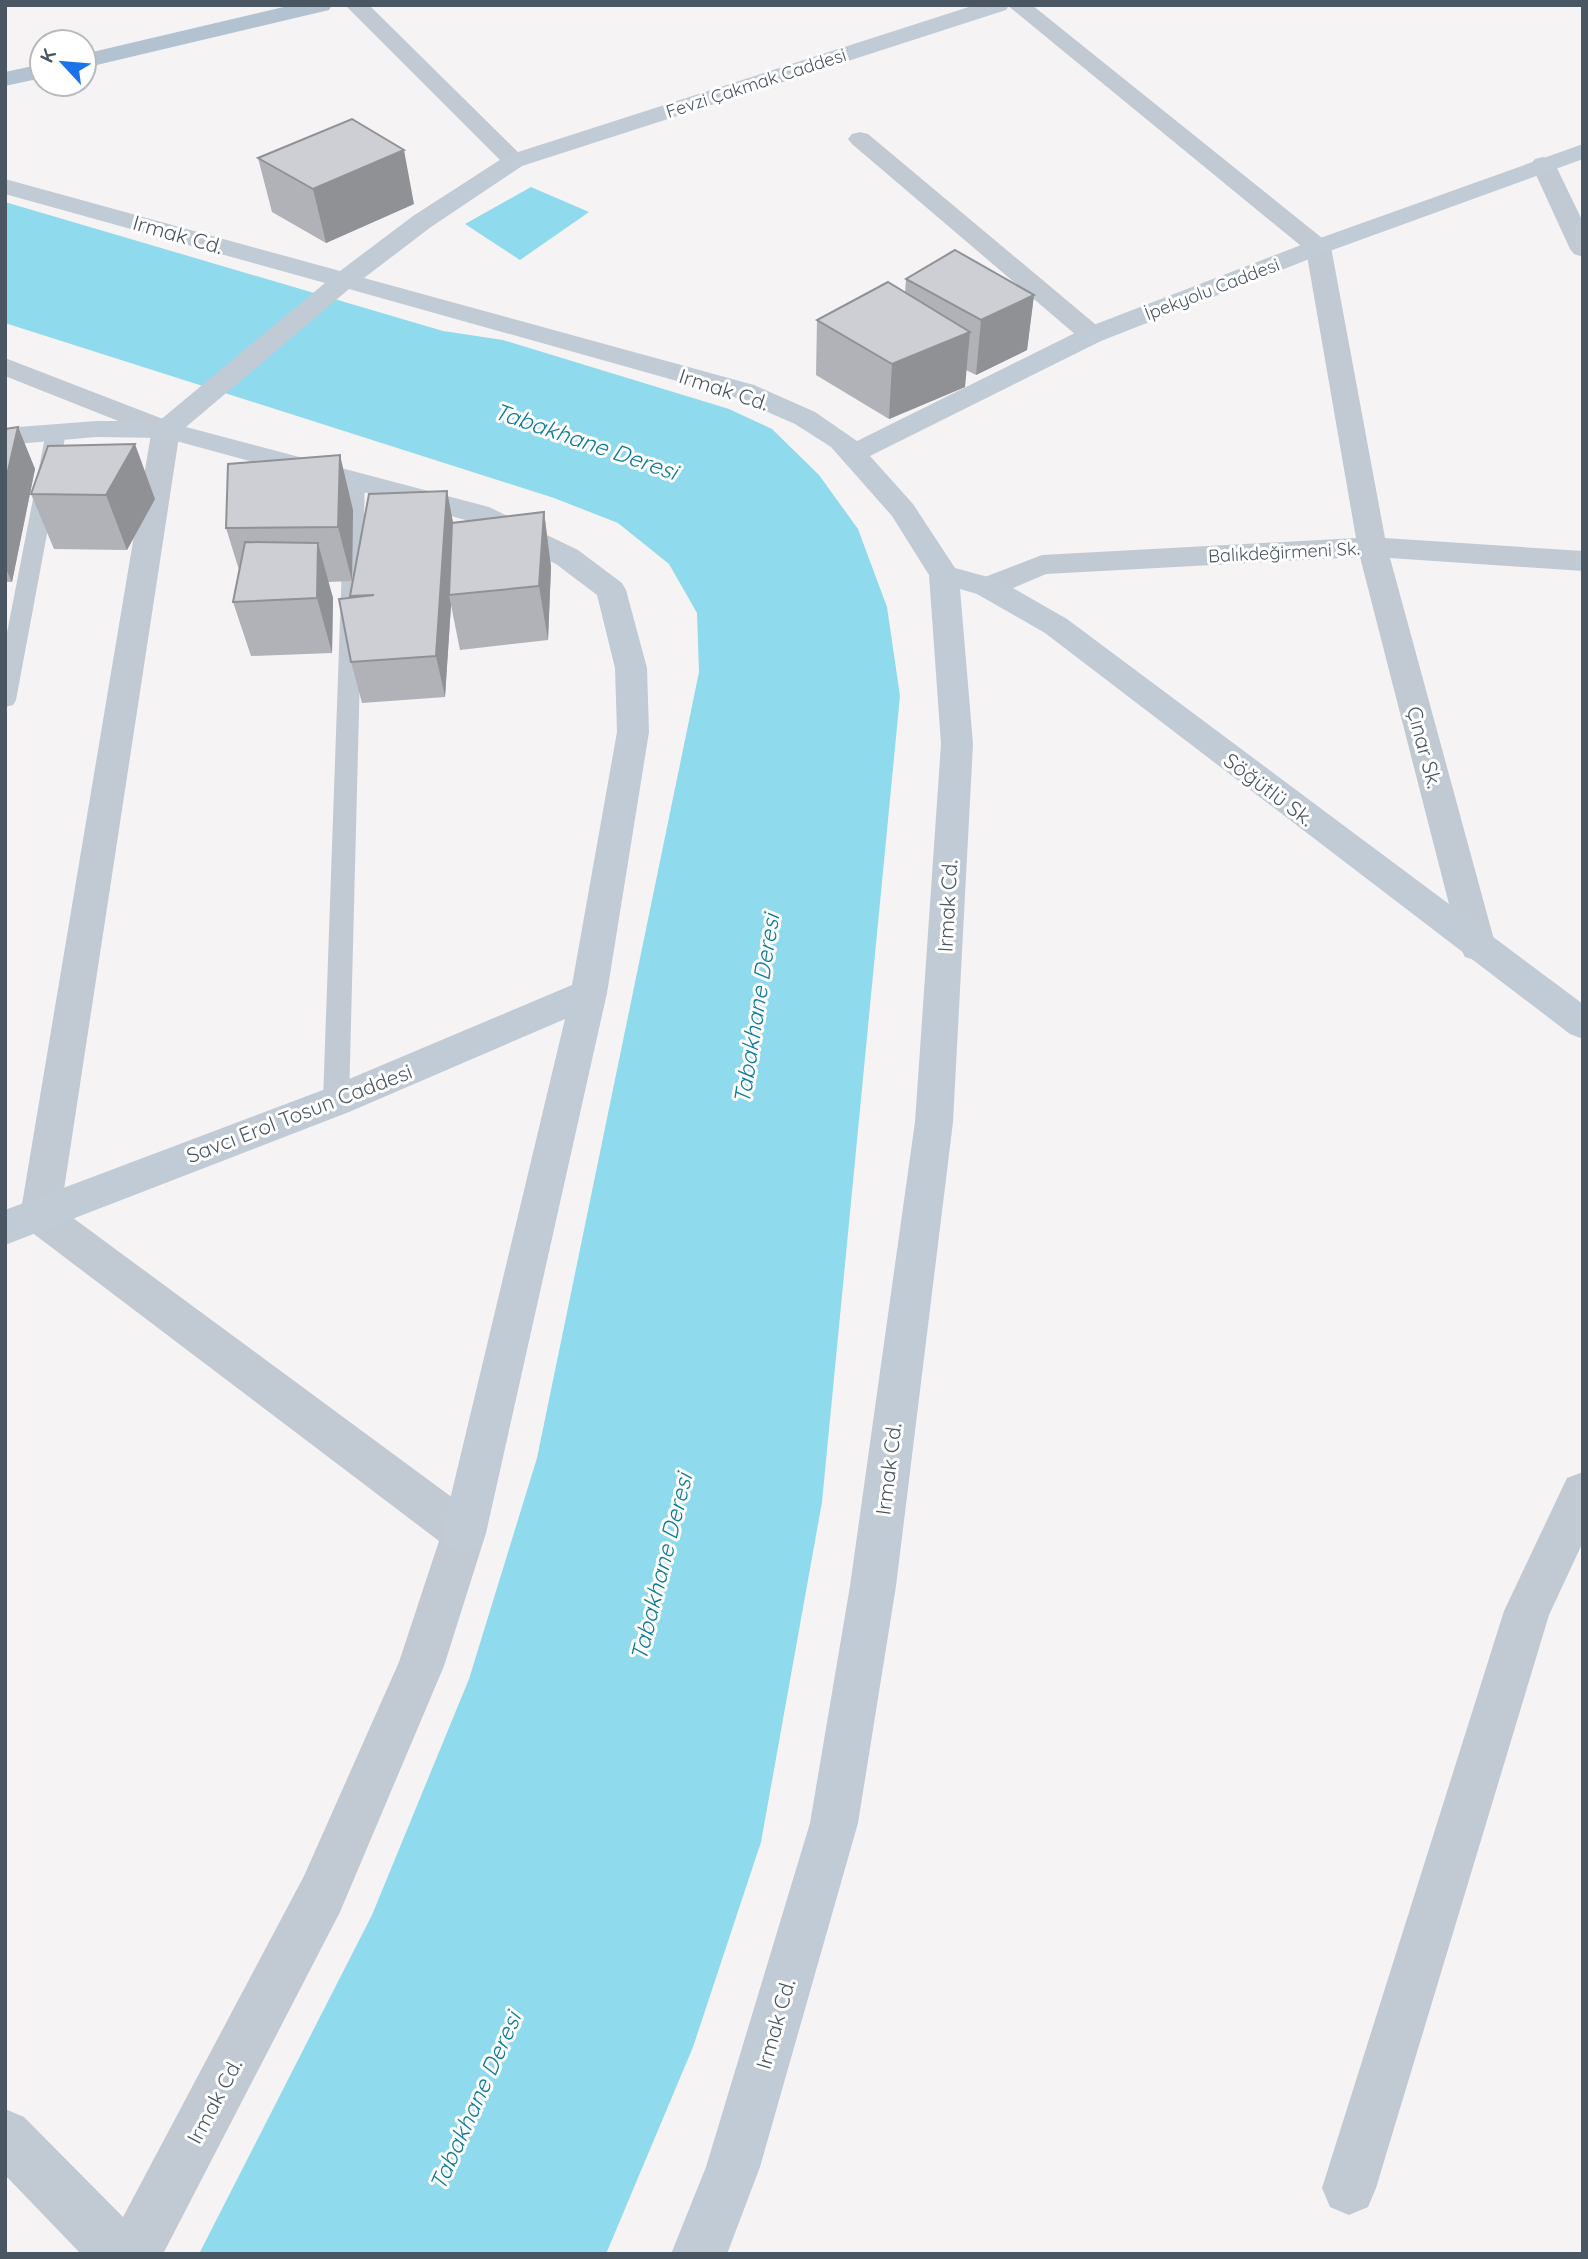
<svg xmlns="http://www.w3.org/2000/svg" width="1588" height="2259" font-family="Quicksand,sans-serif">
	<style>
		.water { fill: #90daee }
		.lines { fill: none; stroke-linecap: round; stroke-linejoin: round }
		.lane { fill: #c1cad2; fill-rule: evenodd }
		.street { fill: #c1cad2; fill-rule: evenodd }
		.secondary { fill: #c1cbd6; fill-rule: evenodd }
		.primary { fill: #b3c2d1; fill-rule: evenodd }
		.wall { fill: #b0b2b7 }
		.shaded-wall { fill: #909195 }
		.building { fill: #cdcfd5; stroke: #909195; stroke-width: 2 }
		.labels { text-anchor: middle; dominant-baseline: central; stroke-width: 6; stroke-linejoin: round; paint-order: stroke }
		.far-street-label { font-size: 18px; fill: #4a5661; stroke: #fff }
		.street-label { font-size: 21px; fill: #4a5661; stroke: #fff }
		.water-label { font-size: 23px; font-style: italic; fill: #0c7c9b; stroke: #fff }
	</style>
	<rect width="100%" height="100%" fill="#f5f3f3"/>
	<!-- water -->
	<path class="water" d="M531,187l58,25 -69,48 -55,-36z
		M5,202l438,129 60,9 226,69 43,20 47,46 39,54 29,78 13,89 -78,806 -61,340 -68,205 -87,207h-407l173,-339 97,-236 68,-221 162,-786 -2,-59 -28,-49 -51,-41 -64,-25 -549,-175z"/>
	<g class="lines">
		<!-- lane -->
		<path class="lane" d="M56,426l10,6 -50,268 -3,5 -8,2v-64l41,-211z
			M355,473l10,6 -16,622 -4,8 -9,3 -9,-3 -4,-8 22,-622z"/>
		<!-- street -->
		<path class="street" d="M345,5h24l153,151 4,5 -4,5h-16z
			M1007,5h25l295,237 4,5 54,291 198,13v20l-193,-13 106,389 -5,10 -13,4 -13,-4 -5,-10 -100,-390 -314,17 -47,20 -11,3 -11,-3 -4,-7 4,-7 65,-25 314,-17 -50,-288z
			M860,132l8,2 233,195 4,6 -4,6h-18l-231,-197 -4,-5 4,-5z
			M1543,157l8,2 4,5 28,58v35l-9,-3 -4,-5 -39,-85 4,-5z
			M5,358l171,66 4,6 -119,779 419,309 6,15 -42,133 -104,246 -177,342h-82l-76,-79v-66l19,8 99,100 181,-341 95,-214 40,-121 -413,-313 -6,-12 131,-782 -146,-58z
			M1583,1472v70l-34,73 -173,573 -8,19 -19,8 -19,-8 -8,-19 182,-577 63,-133z"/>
		<!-- secondary -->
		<path class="secondary" d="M975,5h34l-3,5 -484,156 -91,61 -67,51 390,107 61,27 42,29 226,-112 226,-87 274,-98v15l-256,93 -226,89 -231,115 43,48 42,64 44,12 68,39 516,385v35l-13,-5 -525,-401 -68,-39 -17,-5 13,155 -20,378 -57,464 -38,237 -98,344 -33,87h-56l35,-87 104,-344 40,-237 65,-464 26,-378 -12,-169 -37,-59 -61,-69 -36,-23 -61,-27 -385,-108 -163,138 303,80 89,43 44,33 4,7 21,78 2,64 -42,261 -121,540 -6,15 -16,6 -16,-6 -6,-15 123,-514 -216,93 -344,133v-35l318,-120 249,-105 45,-253 -2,-64 -18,-73 -41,-31 -87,-43 -304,-83 -69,-1 -91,8v-17l91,-7h63l166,-138 -320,-89v-15l335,92 73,-55 93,-60z"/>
		<!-- primary -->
		<path class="primary" d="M292,5h40l-3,5 -245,58v-14z
			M42,64v14l-37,8v-14z"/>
	</g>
	<!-- wall -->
	<path class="wall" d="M258,158l156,46 -88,39 -54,-31z
		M906,279l128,16 -7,55 -51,25 -10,-5 -1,17 -76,32 -73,-44 1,-55 88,-27z
		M18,427l17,42 -23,113h-7v-153z
		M48,446l107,53 -28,51 -73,-1 -23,-55z
		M447,491l6,32 91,-11 7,55 -3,73 -88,10 -9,-45 -6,92 -83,6 -11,-41 -1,-66z
		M353,510l-1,71 -24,1 5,16 -1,55 -81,3 -18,-54 6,-32 -13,-42z"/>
	<!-- shaded-wall -->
	<path class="shaded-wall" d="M404,150l10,54 -88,39 -13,-54z
		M1034,295l-7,55 -51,25 5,-55z
		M970,332l-5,55 -76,32 3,-55z
		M18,427l17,42 -23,113 -7,-15v-83z
		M135,444l20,55 -28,51 -21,-55z
		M340,455l13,55 -1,71 -14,-54z
		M447,491l8,42 -6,62 2,10 -6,92 -9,-41z
		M544,512l7,55 -3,73 -9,-54z
		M318,543l15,55 -1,55 -15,-55z"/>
	<!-- building -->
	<path class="building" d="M352,119l52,31 -91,39 -55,-31z
		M955,250l79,45 -53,25 -75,-41z
		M888,282l82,50 -78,32 -75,-44z
		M18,427l-13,57v-55z
		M135,444l-29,51 -75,-1 17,-48z
		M340,455l-2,72 -112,1 2,-64z
		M447,491l-11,165 -85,6 -12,-63 35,-4 -24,1 19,-102z
		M544,512l-5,74 -90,9 3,-72z
		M245,542l73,1 -1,55 -84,4z"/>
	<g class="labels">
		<!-- far-street labels -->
		<g class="far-street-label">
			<text transform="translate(756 83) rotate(-18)">Fevzi Çakmak Caddesi</text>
			<text transform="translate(1212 289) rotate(-21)">İpekyolu Caddesi</text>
			<text transform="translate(1284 552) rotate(-3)">Balıkdeğirmeni Sk.</text>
		</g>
		<!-- street labels -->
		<g class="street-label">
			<text transform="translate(178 234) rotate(16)">Irmak Cd.</text>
			<text transform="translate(724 389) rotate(18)">Irmak Cd.</text>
			<text transform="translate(1425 747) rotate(75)">Çınar Sk.</text>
			<text transform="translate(1269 789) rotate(37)">Söğütlü Sk.</text>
			<text transform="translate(947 906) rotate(-87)">Irmak Cd.</text>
			<text transform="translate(299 1113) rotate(-21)">Savcı Erol Tosun Caddesi</text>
			<text transform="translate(888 1469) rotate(-83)">Irmak Cd.</text>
			<text transform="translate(775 2024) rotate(-74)">Irmak Cd.</text>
			<text transform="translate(214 2101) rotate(-62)">Irmak Cd.</text>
		</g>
		<!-- water labels -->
		<g class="water-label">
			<text transform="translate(586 441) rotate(19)">Tabakhane Deresi</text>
			<text transform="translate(756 1009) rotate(-81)">Tabakhane Deresi</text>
			<text transform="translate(661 1567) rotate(-76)">Tabakhane Deresi</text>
			<text transform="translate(475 2101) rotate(-66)">Tabakhane Deresi</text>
		</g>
	</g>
	<!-- border -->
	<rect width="1588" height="2259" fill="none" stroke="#4a5661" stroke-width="14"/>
	<!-- north arrow -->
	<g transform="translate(63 63) rotate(296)"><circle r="33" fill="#ffffff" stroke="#b7bbc0" stroke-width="2"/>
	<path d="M0-5L12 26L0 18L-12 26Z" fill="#1a73e8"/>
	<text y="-10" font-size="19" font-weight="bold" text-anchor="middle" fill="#4a5661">K</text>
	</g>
</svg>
